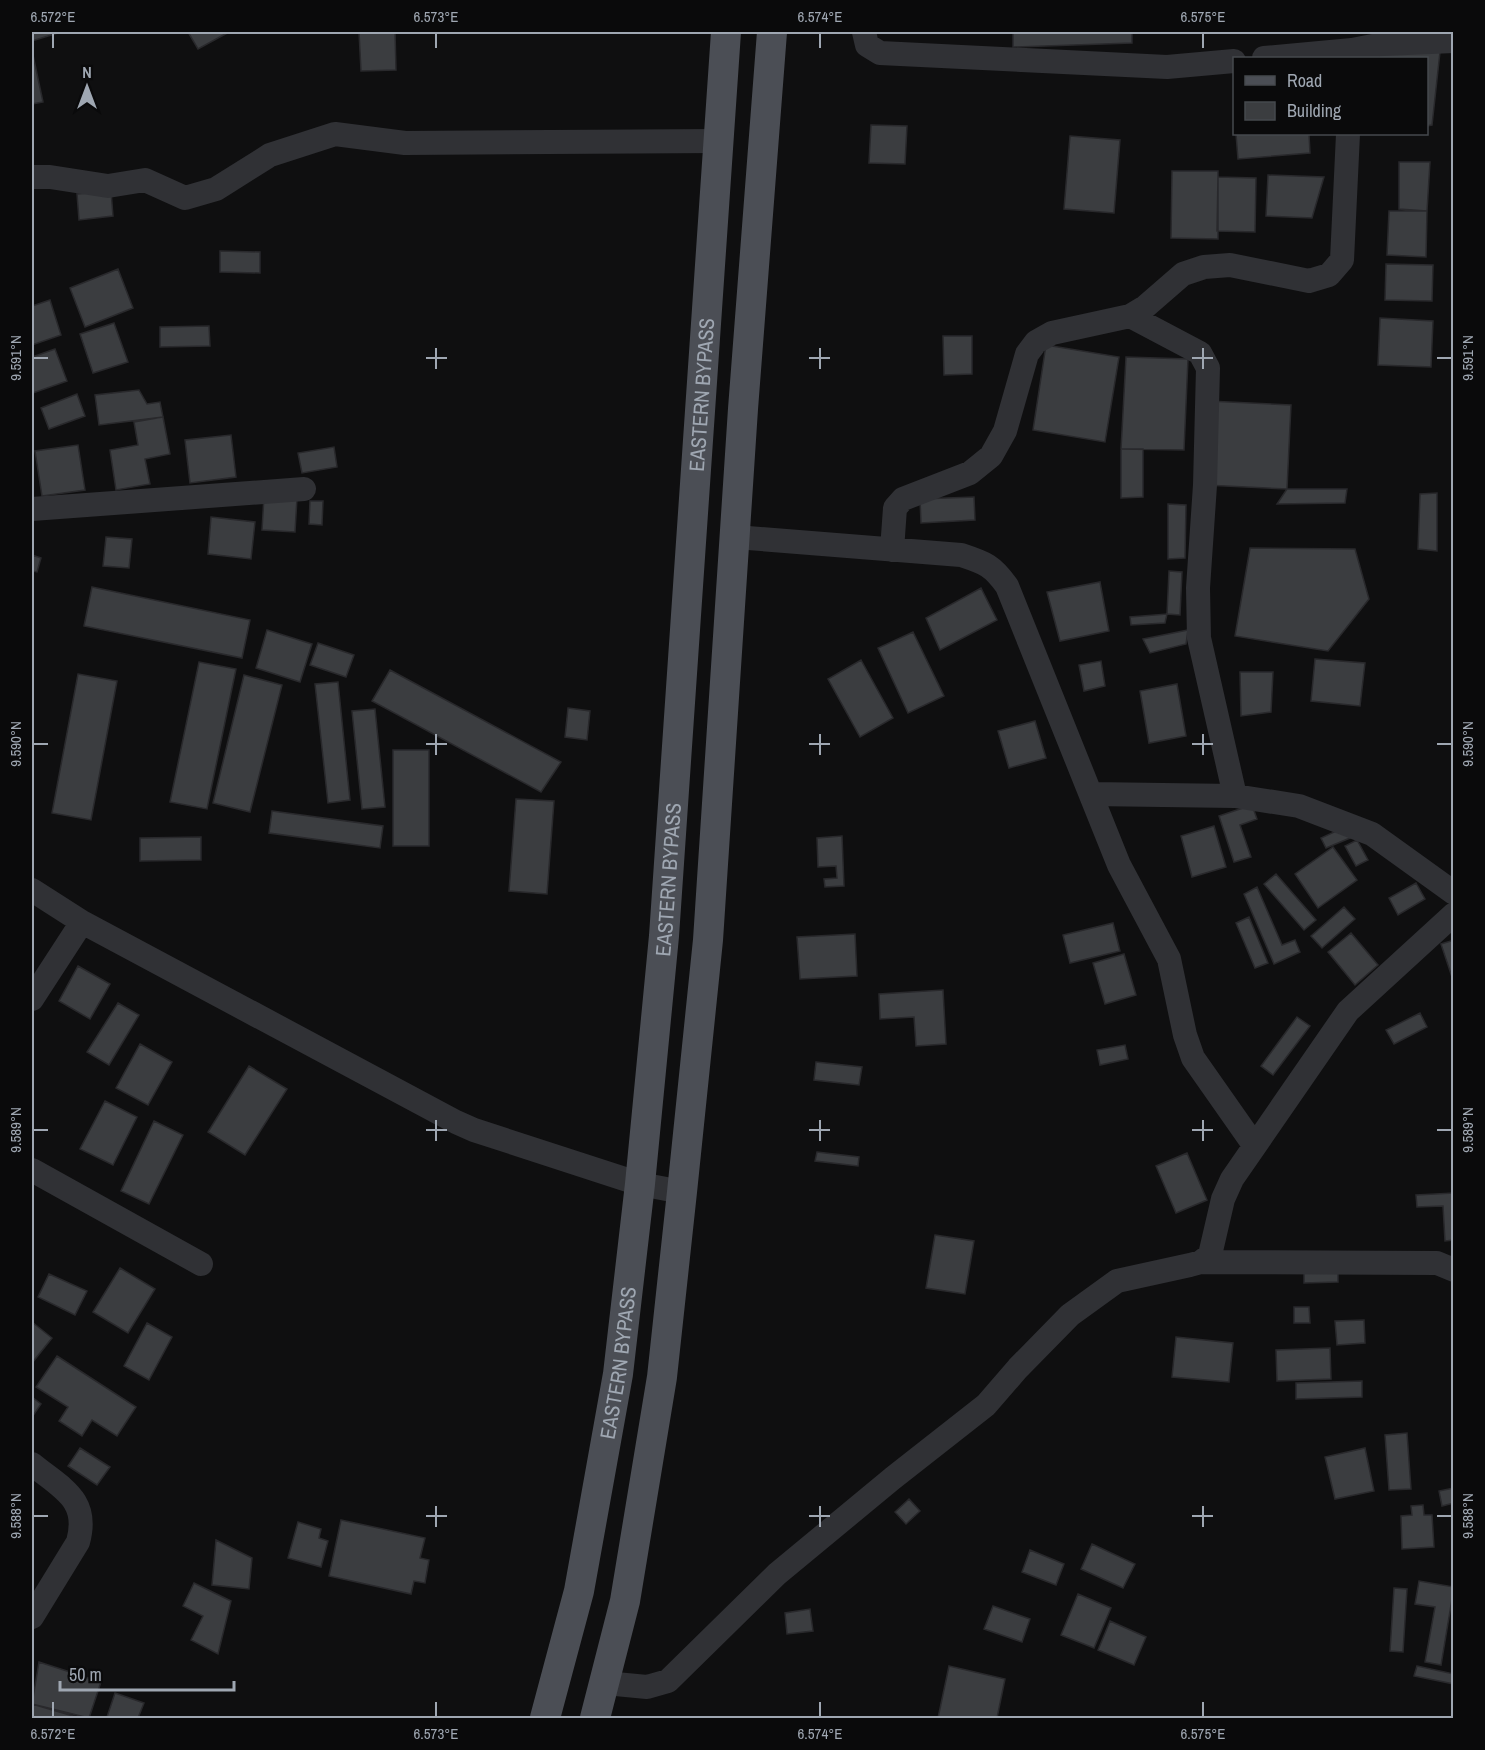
<svg xmlns="http://www.w3.org/2000/svg" width="1485" height="1750" font-family="'Archivo Narrow',sans-serif">
	<style>
		.building { fill: #3b3d40; stroke: #29292c; stroke-width: 1.5 }
		.lines { fill: none; stroke-linecap: round; stroke-linejoin: round }
		.minor { stroke: #303135; stroke-width: 24 }
		.major { stroke: #4b4e55; stroke-width: 30 }
		.ticks { fill: none; stroke: #9fa7b2; stroke-width: 2 }
		.labels { text-anchor: middle; dominant-baseline: central; stroke-width: 4.5; stroke-linejoin: round; paint-order: stroke }
		.street-label { font-size: 21px; fill: #9fa7b2; stroke: #0a0a0b }
		.neatline { fill: none; stroke: #9fa7b2; stroke-width: 2 }
		.ticks-label { font-size: 15px; text-anchor: middle; fill: #9fa7b2 }
	</style>
	<rect width="100%" height="100%" fill="#0f0f10"/>
	<!-- building -->
	<path class="building" d="M32,32h29l-29,9z
		M188,32h41l-31,17z
		M359,32h36l1,38 -35,1z
		M1013,32h119v11l-119,4z
		M1380,46l60,6 -8,73 -6,1v-68h-47z
		M33,55l10,47 -11,2v-48z
		M871,125l36,1 -2,38 -36,-1z
		M1236,134h73l1,19 -72,6z
		M1070,136l50,4 -6,73 -50,-4z
		M1399,162h31l-3,49 -28,-2z
		M1172,171h46v68l-47,-1z
		M1268,175l56,2 -12,41 -46,-2z
		M1218,177l38,1 -1,54 -38,-1z
		M111,191l2,25 -34,4 -2,-26z
		M1389,211h38l-1,46 -39,-2z
		M220,251l40,1v21l-40,-1z
		M1386,264l47,1 -1,36 -47,-1z
		M118,269l15,39 -48,19 -15,-39z
		M50,300l11,35 -29,10v-39z
		M1380,318l53,3 -2,46 -53,-2z
		M114,323l14,39 -35,11 -13,-39z
		M209,326l1,20 -50,1v-20z
		M943,336h29v38l-28,1z
		M1046,345l73,12 -14,85 -72,-12z
		M55,349l12,32 -34,12 -1,-36z
		M1126,357l62,2 -4,91 -63,-1z
		M139,390l8,14 13,-2 3,15 -64,8 -4,-30z
		M77,394l8,22 -36,13 -8,-21z
		M1208,401l83,4 -4,84 -82,-4z
		M163,417l7,37 -25,5 5,25 -34,6 -6,-40 28,-5 -4,-23z
		M231,435l5,42 -46,6 -5,-43z
		M78,445l7,45 -43,6 -7,-45z
		M334,447l3,20 -35,6 -4,-20z
		M1121,449h22v48l-22,1z
		M1287,489h60l-2,14 -68,1z
		M1437,493v58l-19,-2 2,-55z
		M264,496l33,2 -2,34 -33,-2z
		M974,497l1,23 -54,3 -1,-24z
		M310,501h13l-1,24 -13,-1z
		M1168,504l18,1 -1,53 -17,1z
		M211,517l44,5 -4,37 -43,-5z
		M106,537l26,2 -3,29 -26,-2z
		M1250,548l105,1 14,50 -41,52 -93,-15z
		M32,555l9,3 -4,14 -5,-1z
		M1169,571l13,1 -2,43 -13,-1z
		M1100,582l9,49 -49,10 -13,-49z
		M92,587l158,33 -8,38 -158,-32z
		M981,588l16,32 -57,30 -14,-32z
		M1167,614l-2,9 -34,2 -1,-8z
		M267,630l45,14 -12,38 -44,-14z
		M1188,630l-2,14 -36,9 -7,-14z
		M913,632l31,64 -36,17 -30,-65z
		M318,643l36,12 -8,22 -36,-12z
		M1315,659l50,4 -5,43 -49,-5z
		M861,660l32,58 -33,19 -32,-58z
		M1101,661l4,25 -21,5 -5,-26z
		M199,662l37,7 -29,140 -37,-7z
		M390,670l171,92 -20,30 -169,-91z
		M1240,672h33l-2,40 -30,4z
		M78,674l39,7 -26,139 -39,-7z
		M244,675l38,10 -32,127 -37,-9z
		M338,682l12,118 -22,3 -13,-119z
		M1177,684l9,52 -37,7 -9,-52z
		M568,708l22,3 -3,29 -22,-3z
		M375,709l10,98 -23,2 -10,-98z
		M1035,721l11,37 -37,10 -11,-37z
		M393,750h36v96h-36z
		M516,799l38,2 -7,93 -38,-3z
		M1252,805l5,14 -17,6 11,32 -17,5 -15,-46z
		M272,811l111,15 -3,22 -111,-15z
		M1214,826l12,41 -34,10 -11,-41z
		M1345,827l5,11 -24,10 -5,-10z
		M842,836l2,50 -19,1 -1,-8 13,-1 -1,-12 -18,1 -1,-29z
		M201,837v23l-61,1v-23z
		M1357,840l11,20 -12,6 -11,-20z
		M1333,847l24,33 -39,28 -23,-34z
		M1276,874l40,46 -12,10 -40,-46z
		M1416,883l9,16 -27,16 -9,-17z
		M1257,887l25,58 13,-5 5,12 -26,12 -30,-70z
		M1344,907l11,12 -33,29 -11,-12z
		M1249,917l19,46 -13,5 -19,-45z
		M1113,923l7,28 -50,12 -7,-28z
		M1351,933l27,32 -23,20 -27,-33z
		M855,934l2,42 -57,3 -3,-42z
		M1454,940v43l-13,-39z
		M1124,954l12,41 -31,9 -12,-41z
		M78,966l32,18 -20,35 -31,-18z
		M943,990l3,54 -30,2 -2,-29 -34,2 -1,-25z
		M118,1003l21,12 -30,50 -22,-13z
		M1420,1013l7,14 -33,17 -8,-14z
		M1297,1017l13,9 -37,49 -12,-9z
		M140,1044l32,18 -24,43 -32,-17z
		M1125,1045l3,14 -28,6 -3,-15z
		M816,1062l46,5 -3,18 -45,-5z
		M249,1066l38,23 -42,66 -37,-23z
		M105,1101l32,16 -24,48 -33,-16z
		M154,1121l29,14 -34,69 -28,-13z
		M817,1152l42,5 -1,9 -43,-5z
		M1187,1153l20,47 -31,13 -20,-47z
		M1454,1193v47l-9,1 -2,-35 -26,1 -1,-12z
		M935,1235l39,6 -9,53 -39,-6z
		M120,1268l35,21 -27,44 -35,-21z
		M1338,1269v13l-34,1v-13z
		M49,1274l38,17 -12,24 -37,-18z
		M1294,1307h15l1,16h-16z
		M1364,1320l1,23 -28,2 -2,-24z
		M32,1322l20,16 -20,25z
		M147,1323l25,14 -23,43 -25,-14z
		M1176,1337l57,6 -4,39 -57,-5z
		M1330,1348l1,31 -54,2 -1,-31z
		M57,1356l79,51 -19,29 -25,-16 -10,16 -23,-15 9,-14 -32,-20z
		M1362,1381v16l-66,2v-16z
		M32,1397l9,7 -9,13z
		M1407,1433l4,56 -22,1 -4,-55z
		M80,1448l30,19 -13,18 -29,-19z
		M1365,1448l9,43 -39,8 -10,-42z
		M1454,1488v15l-12,3 -3,-15z
		M909,1499l11,12 -14,13 -11,-12z
		M1423,1505l1,10h8l2,32 -32,2 -1,-33 11,-1 -1,-9z
		M341,1520l84,18 -5,20 9,2 -4,23 -11,-2 -3,13 -82,-18z
		M298,1522l23,7 -2,9 9,3 -7,26 -33,-9z
		M216,1540l36,18 -3,31 -37,-4z
		M1092,1544l43,20 -12,24 -42,-19z
		M1030,1550l34,14 -8,21 -34,-13z
		M1419,1581l35,6 -13,78 -16,-3 10,-55 -20,-3z
		M194,1583l37,18 -13,53 -27,-14 12,-24 -20,-10z
		M1394,1588l13,1 -4,63 -13,-1z
		M1078,1594l33,14 -17,40 -33,-13z
		M993,1606l37,13 -8,23 -38,-13z
		M810,1609l3,22 -26,3 -2,-21z
		M1110,1621l36,16 -12,28 -36,-15z
		M39,1662l62,20 -12,36 -57,-14z
		M949,1666l56,13 -8,39h-59z
		M1417,1666l37,8v10l-40,-8z
		M115,1693l29,10 -6,15 -31,-1z
		M32,1704l48,14h-48z"/>
	<g class="lines">
		<!-- minor -->
		<path class="minor" d="M864,32l3,13 13,8 287,14 67,-6
			M1264,58l88,-8 31,-6 71,-3
			M32,177h18l58,9 37,-6 40,18 31,-9 54,-34 65,-21 70,9 314,-2
			M1130,316l70,37 8,15 -3,117 -7,103 1,50 36,158
			M32,509l272,-20
			M735,537l226,18c24,8 31,10 46,31l112,279 50,94 16,76 8,23 61,87
			M892,550l3,-42 8,-9 67,-26 21,-17 14,-25 22,-77 9,-12 16,-9 78,-17 15,-9 38,-33 21,-7 26,-2 79,16 20,-6 13,-15 6,-126
			M1091,794l144,2 64,10 73,28 82,59
			M32,890l50,32 374,200 18,8 166,54 42,8
			M32,999l50,-77
			M32,1170l169,94
			M1201,1262l236,1 17,7
			M32,1464c29,24 58,35 46,78l-46,75
			M605,1683l42,4 21,-6 109,-107 116,-96 93,-73 32,-37 52,-53 47,-34 73,-16 11,-3 9,-7 13,-56 9,-20 116,-168 106,-97"/>
		<!-- major -->
		<g class="major">
			<path id="s1" d="M545,1718l34,-127 39,-217 22,-190 24,-248 62,-904"/>
			<path d="M595,1718l30,-117 37,-224 20,-185 26,-252 35,-531 29,-377"/>
		</g>
	</g>
	<!-- ticks -->
	<path class="ticks" d="M53,33v15M436,33v15M820,33v15M1203,33v15M436,348v21M820,348v21M1203,348v21M33,358h15M426,358h21M809,358h21M1192,358h21M1437,358h15M436,734v21M820,734v21M1203,734v21M33,744h15M426,744h21M809,744h21M1192,744h21M1437,744h15M436,1120v21M820,1120v21M1203,1120v21M33,1130h15M426,1130h21M809,1130h21M1192,1130h21M1437,1130h15M436,1506v21M820,1506v21M1203,1506v21M33,1516h15M426,1516h21M809,1516h21M1192,1516h21M1437,1516h15M53,1702v15M436,1702v15M820,1702v15M1203,1702v15"/>
	<g class="labels">
		<!-- street labels -->
		<g class="street-label">
			<text stroke="none"><textPath href="#s1" startOffset="1335">EASTERN BYPASS</textPath></text>
			<text stroke="none"><textPath href="#s1" startOffset="849">EASTERN BYPASS</textPath></text>
			<text stroke="none"><textPath href="#s1" startOffset="363">EASTERN BYPASS</textPath></text>
		</g>
	</g>
	<!-- border -->
	<rect width="1485" height="1750" fill="none" stroke="#0a0a0b" stroke-width="66"/>
	<!-- legend -->
	<rect x="1233" y="57" width="195" height="78" fill="#0a0a0b" stroke="#46494e" stroke-width="1.5"/>
	<rect x="1245" y="76" width="30" height="9" fill="#4b4e55" stroke="#46494e" stroke-width="1.5"/>
	<text x="1287" y="87" font-size="18" fill="#9fa7b2">Road</text>
	<rect x="1245" y="102" width="30" height="18" fill="#3b3d40" stroke="#46494e" stroke-width="1.5"/>
	<text x="1287" y="117" font-size="18" fill="#9fa7b2">Building</text>
	<!-- north arrow -->
	<g transform="translate(87 87)" stroke="#0a0a0b" stroke-width="4.5" paint-order="stroke">
	<path d="M0-4.5L10 22L0 15L-10 22Z" fill="#9fa7b2"/>
	<text y="-9" font-size="16" font-weight="bold" text-anchor="middle" fill="#9fa7b2">N</text>
	</g>
	<!-- scale -->
	<path d="M60 1681v9h174v-9" fill="none" stroke="#9fa7b2" stroke-width="3"/>
	<text x="69" y="1681" font-size="18" fill="#9fa7b2" stroke="#0a0a0b" stroke-width="4.5" paint-order="stroke">50 m</text>
	<rect x="33" y="33" width="1419" height="1684" class="neatline"/>
	<g class="ticks-label">
		<text x="53" y="22">6.572°E</text>
		<text x="436" y="22">6.573°E</text>
		<text x="820" y="22">6.574°E</text>
		<text x="1203" y="22">6.575°E</text>
		<text transform="translate(16 358) rotate(-90)" y="5">9.591°N</text>
		<text transform="translate(1468 358) rotate(-90)" y="5">9.591°N</text>
		<text transform="translate(16 744) rotate(-90)" y="5">9.590°N</text>
		<text transform="translate(1468 744) rotate(-90)" y="5">9.590°N</text>
		<text transform="translate(16 1130) rotate(-90)" y="5">9.589°N</text>
		<text transform="translate(1468 1130) rotate(-90)" y="5">9.589°N</text>
		<text transform="translate(16 1516) rotate(-90)" y="5">9.588°N</text>
		<text transform="translate(1468 1516) rotate(-90)" y="5">9.588°N</text>
		<text x="53" y="1739">6.572°E</text>
		<text x="436" y="1739">6.573°E</text>
		<text x="820" y="1739">6.574°E</text>
		<text x="1203" y="1739">6.575°E</text>
	</g>
</svg>
